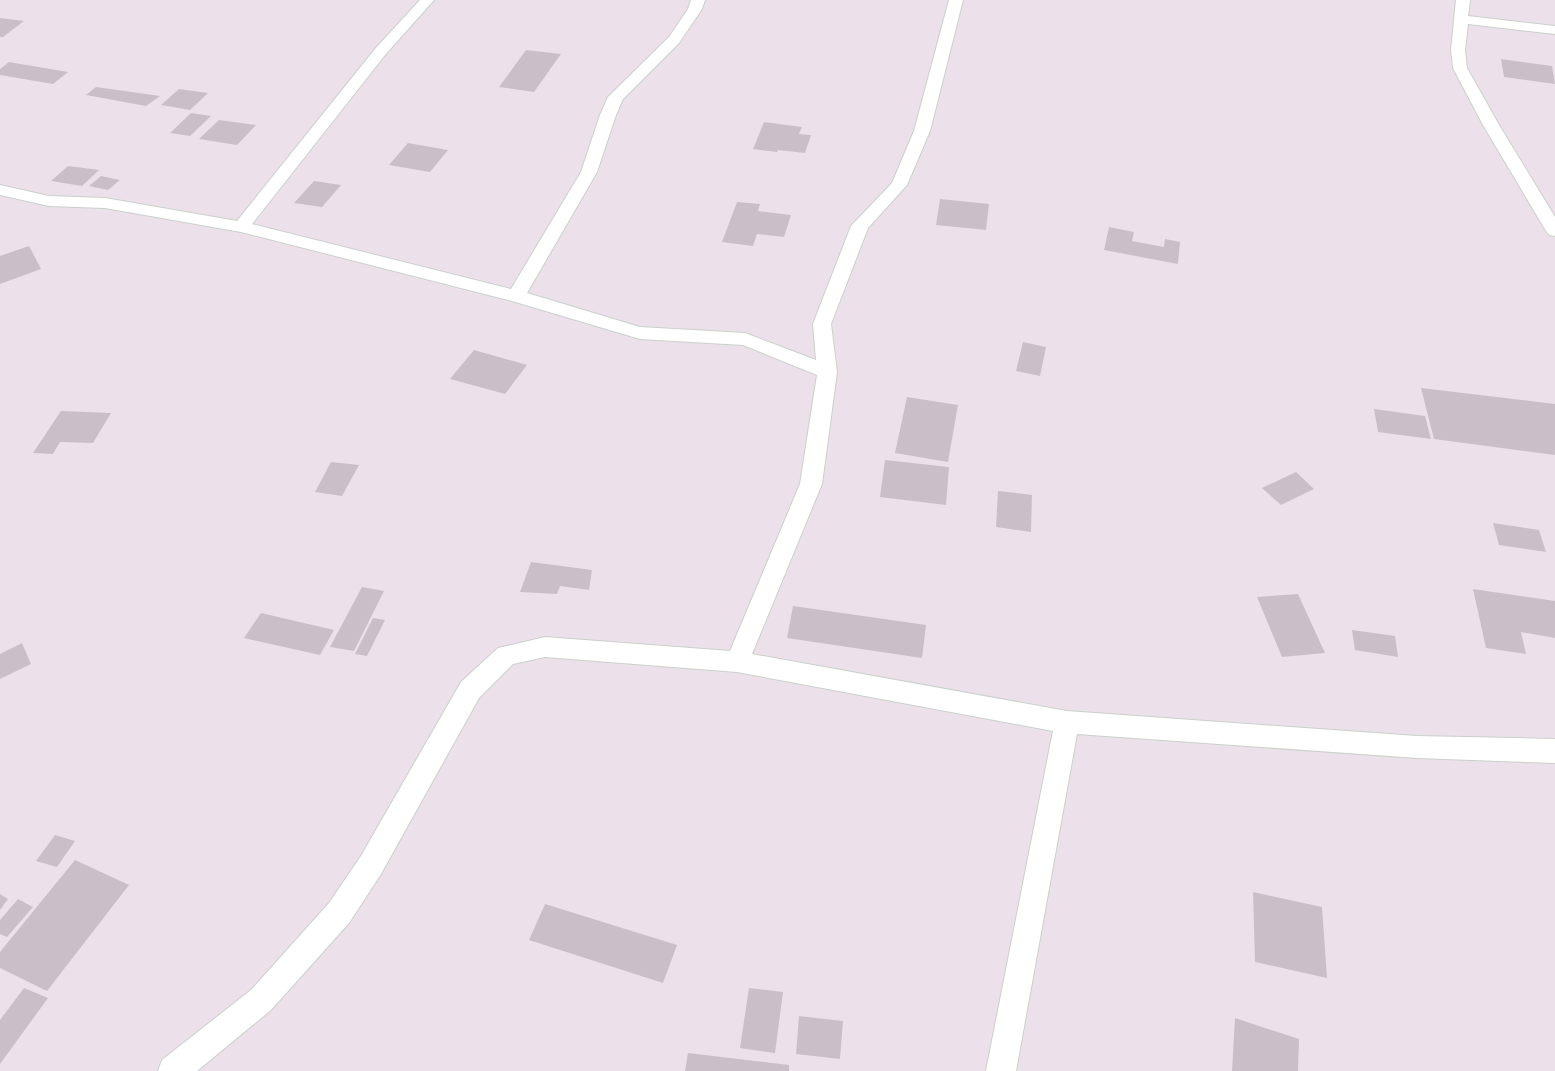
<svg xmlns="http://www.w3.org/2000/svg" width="1555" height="1071" font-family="'Alegreya Sans',sans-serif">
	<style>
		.building { fill: #cabfc8 }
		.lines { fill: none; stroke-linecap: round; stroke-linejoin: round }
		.minor-casing { stroke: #cad0cb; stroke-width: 2 }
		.minor { fill: #fff; fill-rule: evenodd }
	</style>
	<rect width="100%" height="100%" fill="#ece1ea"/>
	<!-- building -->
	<path class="building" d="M0,18l24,3 -21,16h-3z
		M526,50l35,4 -27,38 -35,-5z
		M1501,59l51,7 3,18 -51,-7z
		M9,62l59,10 -15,12 -53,-9v-6z
		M96,87l64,9 -14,10 -60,-11z
		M179,89l29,4 -18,17 -29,-5z
		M191,113l20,3 -21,20 -20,-3z
		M219,120l37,5 -19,20 -38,-6z
		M764,122l38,5 -3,7 12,1 -6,18 -27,-3 -1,2 -24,-3z
		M408,143l40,7 -18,22 -41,-7z
		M68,166l31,4 -17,16 -31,-5z
		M101,176l19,4 -12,10 -19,-4z
		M314,181l27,4 -19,22 -28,-4z
		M940,199l49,5 -3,26 -50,-5z
		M737,202l23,2 -2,7 33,4 -7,22 -27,-3 -4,12 -31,-4z
		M1109,227l25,5 -2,9 32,6 1,-8 15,3 -2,22 -74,-14z
		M29,246l12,23 -41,15v-28z
		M1023,342l23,5 -6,29 -24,-5z
		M474,350l53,15 -22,29 -55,-15z
		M1421,388l134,16v51l-121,-16z
		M907,397l51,8 -10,57 -53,-9z
		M1374,409l51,7 6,23 -53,-7z
		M61,411l50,2 -18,30 -33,-1 -7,12 -20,-1z
		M885,460l64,7 -3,38 -66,-8z
		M331,462l28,3 -17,31 -27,-4z
		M1296,472l18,17 -33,16 -19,-17z
		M998,491l34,4 -1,37 -35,-5z
		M1493,523l46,7 7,22 -47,-7z
		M531,562l61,8 -3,20 -29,-4 -3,8 -37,-2z
		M362,587l22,4 -30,60 -24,-4z
		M1473,589l82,12v37l-34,-6 5,22 -40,-6z
		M1298,594l27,59 -43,4 -25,-60z
		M793,606l133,19 -4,33 -135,-20z
		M261,613l73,17 -14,25 -76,-17z
		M373,618l12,2 -18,36 -12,-2z
		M1352,630l43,6 3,21 -43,-7z
		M22,643l9,21 -31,15v-25z
		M55,835l20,6 -18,26 -21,-6z
		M75,860l54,25 -82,106 -47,-23v-16z
		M1253,892l69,15 5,71 -72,-16z
		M0,894l8,5 -8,11z
		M18,899l15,8 -26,30 -7,-3v-14z
		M545,904l132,41 -14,38 -134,-43z
		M24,988l24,10 -48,66v-44z
		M749,988l34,4 -8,61 -35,-5z
		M799,1016l44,5 -3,38 -44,-5z
		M1235,1018l64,21 -1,32h-66z
		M688,1053l101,12v6h-104z"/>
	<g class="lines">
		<defs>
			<path id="minor" d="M420,0h14l-49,55 -133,169 259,65 70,-117 19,-57 8,-18 61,-60 19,-28 3,-9h14l-3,9 -23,34 -56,56 -7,16 -19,57 -70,121 113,34 105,6 71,27 -3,-36 38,-98 41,-43 22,-52 35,-131h14l-33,131 -23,54 -39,43 -37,96 6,48 -15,112 -70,170 315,57 350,25 138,3v24l-138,-5 -340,-24 -61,337h-30l67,-340 -316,-59 -192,-15 -32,7 -34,34 -98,176 -32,49 -78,87 -74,61h-39l4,-11 89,-70 78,-87 32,-47 100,-174 37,-34 47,-11 185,14 70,-167 17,-109 -74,-30 -103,-6 -128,-38 -271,-69 -136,-24 -56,-2 -49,-11v-10l49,11 56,2 132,23 138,-172z
				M1456,0h14l-2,16 87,10v8l-87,-10 -3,26 2,18 32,57 56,92v19l-6,-1 -3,-4 -63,-106 -30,-57 -2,-18z"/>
		</defs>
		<!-- minor casing -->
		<use href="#minor" class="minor-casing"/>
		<!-- minor -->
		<use href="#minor" class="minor"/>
	</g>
</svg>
